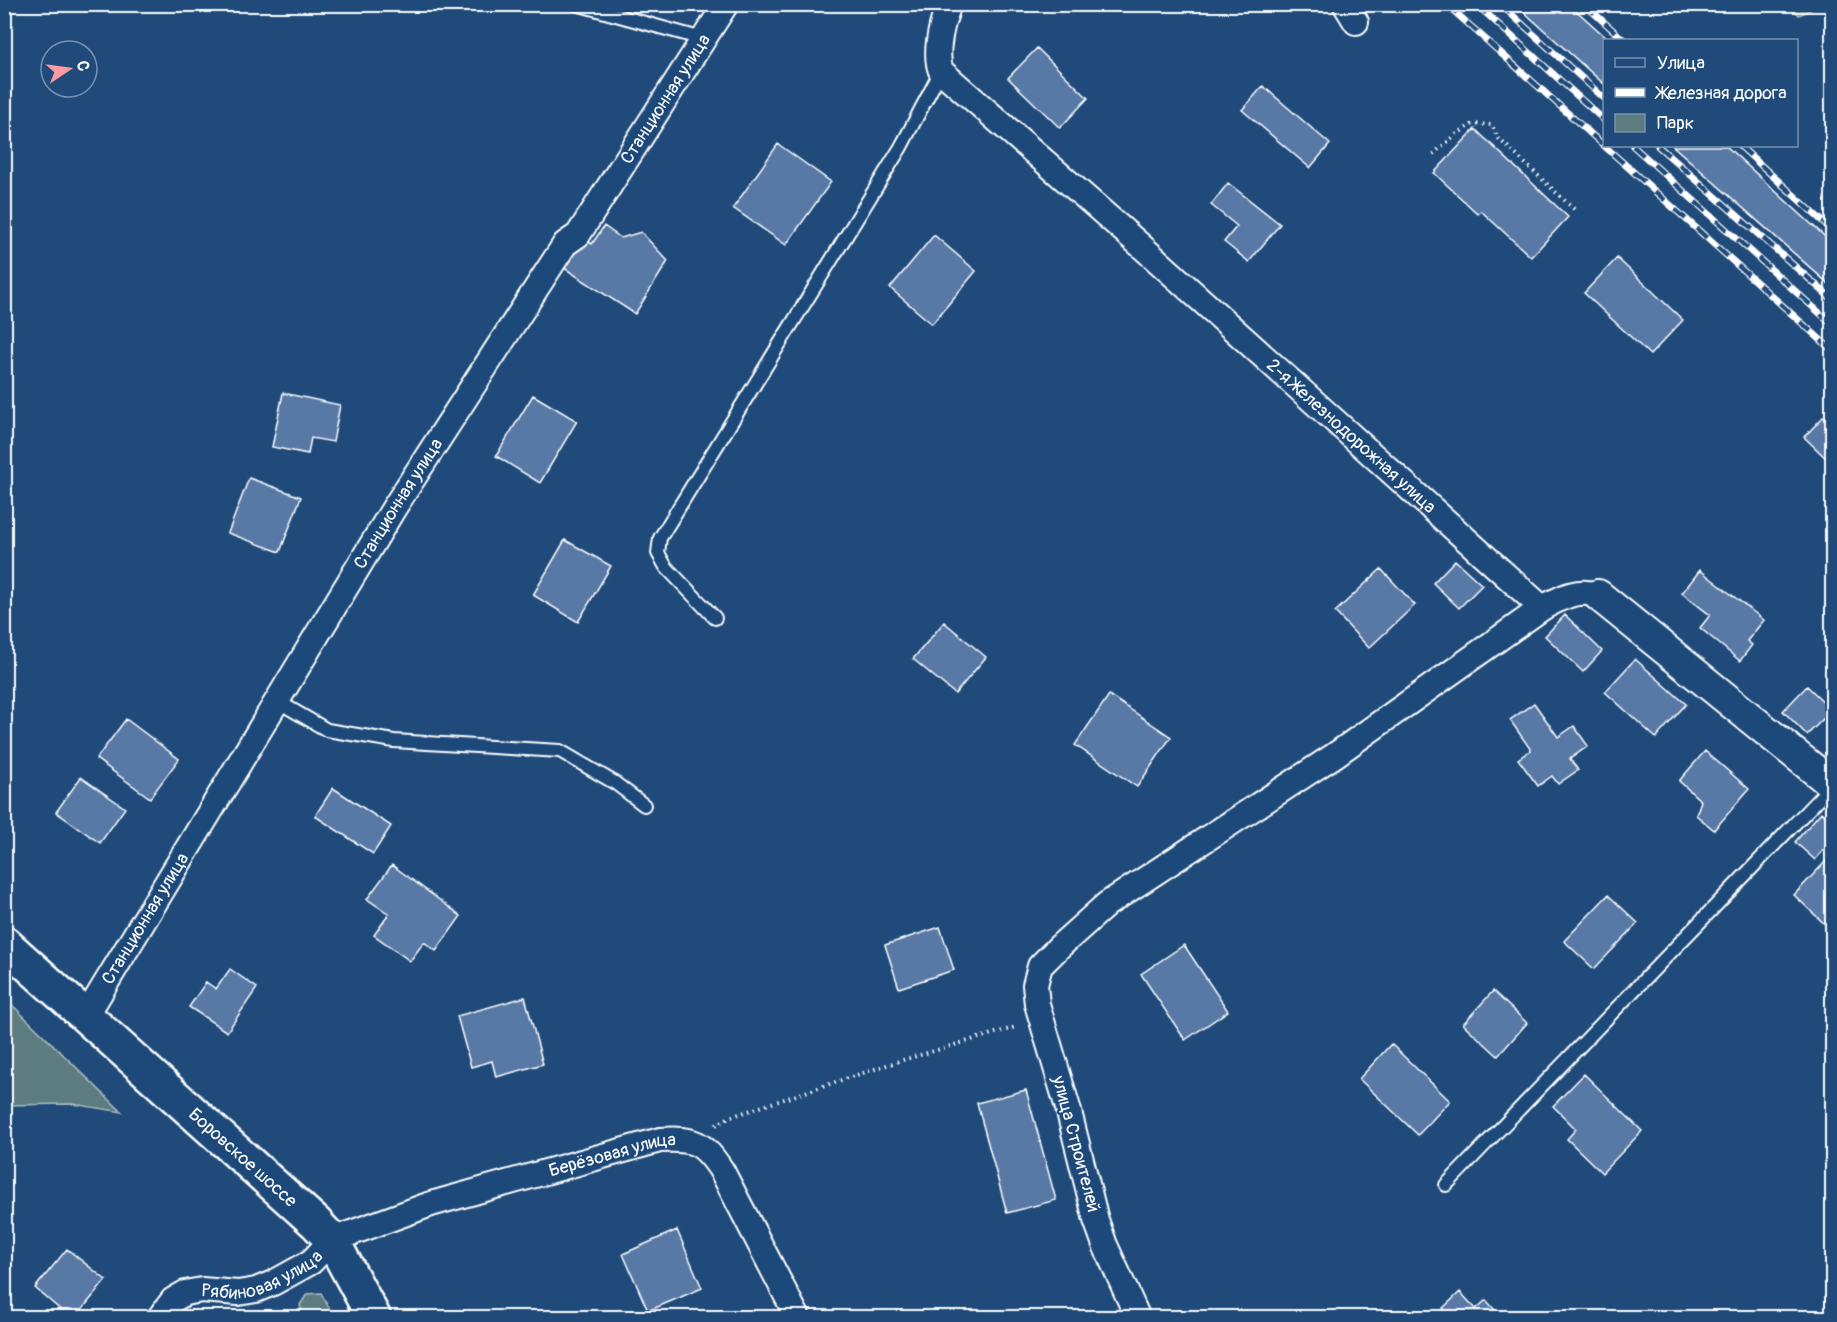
<svg xmlns="http://www.w3.org/2000/svg" width="1837" height="1322" font-family="Pangolin,sans-serif">
	<style>
		.green { fill: #5c7c80; stroke: #aebec0; stroke-width: 1.5 }
		.building { fill: #5979a5; stroke: #fff; stroke-width: 1.5 }
		.lines { fill: none; stroke-linecap: round; stroke-linejoin: round }
		.service-casing { stroke: #fff; stroke-width: 16 }
		.minor-casing { stroke: #fff; stroke-width: 28 }
		.tertiary-casing { stroke: #fff; stroke-width: 34 }
		.secondary-casing { stroke: #fff; stroke-width: 38 }
		.path { stroke: #fff; stroke-width: 4; stroke-dasharray: 1.5 4.5; stroke-linecap: butt }
		.service { stroke: #1f4a7a; stroke-width: 12 }
		.minor { stroke: #1f4a7a; stroke-width: 24 }
		.tertiary { stroke: #1f4a7a; stroke-width: 30 }
		.secondary { stroke: #1f4a7a; stroke-width: 33 }
		.rail-casing { stroke: #fff; stroke-width: 7 }
		.rail { stroke: #1f4a7a; stroke-width: 4.5; stroke-dasharray: 14; stroke-linecap: butt }
		.labels { text-anchor: middle; dominant-baseline: central; stroke-width: 4.5; stroke-linejoin: round; paint-order: stroke }
		.street-label { font-size: 18px; fill: #fff; stroke: #1f4a7a }
	</style>
	<rect width="100%" height="100%" fill="#1f4a7a"/>
	<filter id="ink" filterUnits="userSpaceOnUse"><feTurbulence type="fractalNoise" baseFrequency=".0167" numOctaves="2"/><feDisplacementMap in="SourceGraphic" scale="12" xChannelSelector="R" yChannelSelector="G"/><feConvolveMatrix kernelMatrix="1 2 1 2 8 2 1 2 1" color-interpolation-filters="sRGB"/></filter>
	<g filter="url(#ink)">
		<!-- green -->
		<path class="green" d="M1790,5h31l-22,10z
			M4,998h1l117,114 -49,-8 -68,1z
			M321,1293l13,24h-31l-3,-12 7,-11z"/>
		<!-- building -->
		<path class="building" d="M1515,4h54l40,36h-5v44z
			M1037,48l51,50 -28,30 -52,-50z
			M1263,86l67,58 -20,24 -68,-58z
			M1475,129l93,88 -37,40 -50,-46 -3,3 -44,-41z
			M778,144l53,38 -45,63 -53,-37z
			M1673,146h53l106,97v44z
			M1228,183l52,41 -31,38 -25,-20 13,-16 -26,-21z
			M604,226l17,12 20,-6 27,29 -33,53 -77,-50 20,-29 14,9z
			M934,235l42,36 -44,53 -42,-36z
			M1617,258l66,62 -33,35 -66,-62z
			M283,393l57,12 -7,37 -22,-4 -3,16 -36,-7z
			M533,395l44,26 -37,62 -44,-27z
			M1824,416l8,8v40l-28,-27z
			M249,478l52,19 -21,55 -52,-19z
			M565,540l46,26 -33,56 -45,-27z
			M1455,560l27,25 -23,23 -26,-25z
			M1381,569l34,36 -46,43 -34,-36z
			M1700,570l64,50 -17,21 5,4 -12,16 -40,-33 10,-13 -28,-22z
			M1565,615l37,36 -19,21 -38,-36z
			M944,622l42,35 -31,37 -42,-35z
			M1635,659l51,45 -30,34 -51,-46z
			M1807,686l25,24 -25,25 -24,-24z
			M1109,695l62,42 -34,50 -62,-42z
			M1534,703l24,34 16,-11 14,20 -18,13 8,11 -20,14 -6,-8 -14,10 -20,-27 13,-9 -21,-30z
			M126,719l53,40 -29,39 -54,-39z
			M1705,751l44,38 -35,41 -18,-15 5,-14 -22,-20z
			M81,777l44,31 -25,35 -44,-31z
			M333,788l58,38 -18,28 -58,-38z
			M1821,812l11,10v18l-17,20 -20,-18z
			M1827,860l5,4v64l-1,2 -37,-35z
			M392,865l69,51 -25,35 -12,-9 -14,19 -36,-26 15,-21 -22,-15z
			M1608,895l30,28 -44,46 -30,-28z
			M940,927l14,43 -55,18 -14,-43z
			M1184,945l44,66 -43,29 -44,-66z
			M230,969l27,19 -30,44 -38,-25 17,-25 10,7z
			M1493,991l34,32 -29,33 -35,-32z
			M525,997l18,67 -47,13 -4,-16 -21,6 -14,-51z
			M1391,1044l59,57 -32,34 -59,-56z
			M1584,1074l58,57 -40,42 -35,-34 9,-10 -23,-23z
			M1026,1090l30,110 -49,13 -30,-110z
			M677,1230l25,58 -54,23 -25,-57z
			M67,1249l39,31 -31,38h-5l-35,-30z
			M1460,1292l16,17 10,-9 16,18h-50l-9,-10z"/>
		<g class="lines">
			<defs>
				<path id="service" d="M576,4l127,35
					M715,618l-49,-51 -8,-14 2,-15 241,-391 40,-76
					M277,701l50,29 67,11 166,10 55,32 29,22
					M1446,1185l386,-400"/>
				<g id="minor">
					<path id="s1" d="M949,4c-7,19 -15,49 -8,67l198,173 403,364"/>
					<path d="M1345,4l11,18"/>
					<path id="s2" d="M86,1016l308,-508 171,-264 13,-9 148,-231"/>
					<path id="s3" d="M159,1318l14,-18 12,-7 17,-3 36,3 18,-3 17,-7 38,-21 21,-22 99,-36 229,-64c34,-2 43,2 62,31l76,147"/>
					<path d="M1138,1318l-33,-73 -9,-25 -28,-112 -31,-104 -2,-19 5,-19 20,-20 47,-42 228,-149 207,-147c19,-10 35,-20 56,-13"/>
				</g>
				<path id="tertiary" d="M1598,595l234,189"/>
				<g id="secondary">
					<path id="s4" d="M4,943l312,280 16,17 42,78"/>
				</g>
			</defs>
			<!-- service casing -->
			<use href="#service" class="service-casing"/>
			<!-- minor casing -->
			<use href="#minor" class="minor-casing"/>
			<!-- tertiary casing -->
			<use href="#tertiary" class="tertiary-casing"/>
			<!-- secondary casing -->
			<use href="#secondary" class="secondary-casing"/>
			<!-- path -->
			<path class="path" d="M1433,154l24,-20 16,-10 19,1 6,13 78,73
				M716,1125l14,-8 166,-55 120,-35"/>
			<!-- service -->
			<use href="#service" class="service"/>
			<!-- minor -->
			<use href="#minor" class="minor"/>
			<!-- tertiary -->
			<use href="#tertiary" class="tertiary"/>
			<!-- secondary -->
			<use href="#secondary" class="secondary"/>
			<defs>
				<path id="rail" d="M1446,4l386,346
					M1476,4l128,116
					M1500,4l104,94
					M1584,4l40,36
					M1633,146l199,178
					M1658,146l174,153
					M1740,146l92,84"/>
			</defs>
			<!-- rail casing -->
			<use href="#rail" class="rail-casing"/>
			<!-- rail -->
			<use href="#rail" class="rail"/>
		</g>
	</g>
	<g class="labels">
		<!-- street labels -->
		<g class="street-label">
			<text stroke="none"><textPath href="#s2" startOffset="1086">Станционная улица</textPath></text>
			<text stroke="none"><textPath href="#s1" startOffset="618">2-я Железнодорожная улица</textPath></text>
			<text stroke="none"><textPath href="#s2" startOffset="600">Станционная улица</textPath></text>
			<text stroke="none"><textPath href="#s2" startOffset="114">Станционная улица</textPath></text>
			<text transform="translate(1076 1144) rotate(75)">улица Строителей</text>
			<text stroke="none"><textPath href="#s4" startOffset="321">Боровское шоссе</textPath></text>
			<text stroke="none"><textPath href="#s3" startOffset="494">Берёзовая улица</textPath></text>
			<text stroke="none"><textPath href="#s3" startOffset="118">Рябиновая улица</textPath></text>
		</g>
	</g>
	<!-- margin -->
	<rect width="1837" height="1322" fill="none" stroke="#1f4a7a" stroke-width="24"/>
	<rect x="12" y="12" width="1813" height="1298" fill="none" stroke="#fff" stroke-width="2" filter="url(#ink)"/>
	<!-- legend -->
	<rect x="1603" y="39" width="195" height="108" fill="#1f4a7a" stroke="#7992af" stroke-width="1.5"/>
	<rect x="1615" y="58" width="30" height="9" fill="#1f4a7a" stroke="#7992af" stroke-width="1.5"/>
	<text x="1657" y="69" font-size="18" fill="#ffffff">Улица</text>
	<rect x="1615" y="88" width="30" height="9" fill="#ffffff" stroke="#7992af" stroke-width="1.5"/>
	<text x="1657" y="99" font-size="18" fill="#ffffff">Железная дорога</text>
	<rect x="1615" y="114" width="30" height="18" fill="#5c7c80" stroke="#7992af" stroke-width="1.5"/>
	<text x="1657" y="129" font-size="18" fill="#ffffff">Парк</text>
	<!-- north arrow -->
	<g transform="translate(69 69) rotate(77)"><circle r="28" fill="#1f4a7a" stroke="#7992af" stroke-width="1.5"/>
	<path d="M0-4.5L10 22L0 15L-10 22Z" fill="#ff9aa2"/>
	<text y="-9" font-size="16" font-weight="bold" text-anchor="middle" fill="#ffffff">С</text>
	</g>
</svg>
